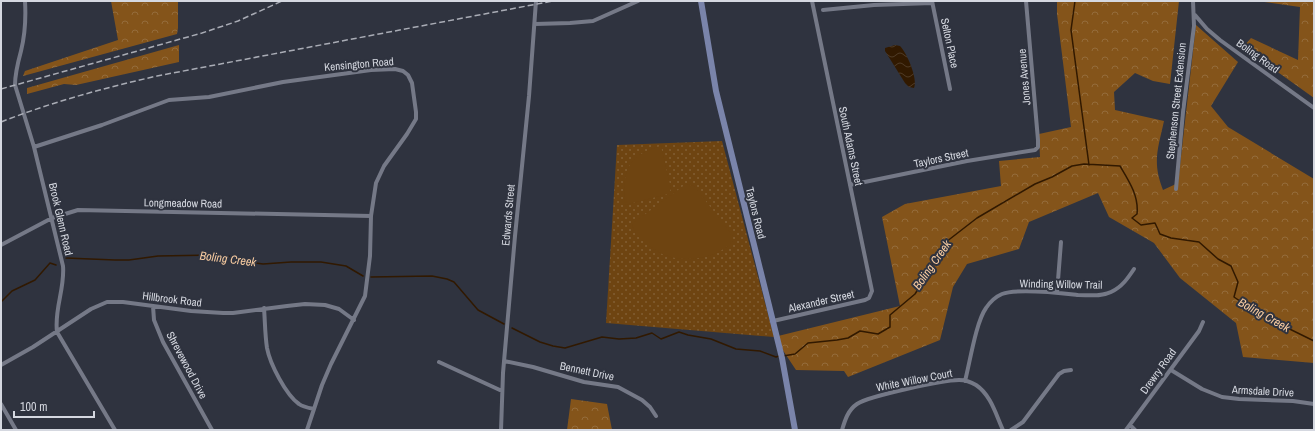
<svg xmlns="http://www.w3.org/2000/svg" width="1315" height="431" font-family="'Archivo Narrow',sans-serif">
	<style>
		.forest { fill: url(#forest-crowns) }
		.park { fill: url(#park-dots) }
		.pitch { fill: #6e4411 }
		.water { fill: url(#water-waves) }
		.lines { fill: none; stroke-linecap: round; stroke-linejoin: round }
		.stream { stroke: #311900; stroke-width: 1.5 }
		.street { stroke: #757987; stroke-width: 4 }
		.secondary { stroke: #7a84aa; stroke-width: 6 }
		.rail { stroke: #a9acb5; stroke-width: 1.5; stroke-dasharray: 6 3; stroke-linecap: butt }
		.labels { text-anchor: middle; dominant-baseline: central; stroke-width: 4; stroke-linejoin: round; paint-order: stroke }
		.street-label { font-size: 11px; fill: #d5d8e0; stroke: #2f333f }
		.water-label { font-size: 12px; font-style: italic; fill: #f8cca1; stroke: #2f333f }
	</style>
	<defs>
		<pattern id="forest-crowns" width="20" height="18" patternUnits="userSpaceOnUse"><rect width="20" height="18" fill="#84541a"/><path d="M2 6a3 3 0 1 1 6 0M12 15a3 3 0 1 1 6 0" fill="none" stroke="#946c3b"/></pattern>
		<pattern id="park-dots" width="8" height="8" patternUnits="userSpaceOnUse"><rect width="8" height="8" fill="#6e4411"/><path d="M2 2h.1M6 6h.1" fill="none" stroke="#825e33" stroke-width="1.8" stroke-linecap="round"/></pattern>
		<pattern id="water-waves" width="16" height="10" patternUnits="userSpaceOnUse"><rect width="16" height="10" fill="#311900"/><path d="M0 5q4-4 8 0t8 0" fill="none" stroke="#4e3a25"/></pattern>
	</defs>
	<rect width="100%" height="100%" fill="#2f333f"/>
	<!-- forest -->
	<path class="forest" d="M111,1h67v27l-1,6 -154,42 2,-5 93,-31z
		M1057,1h122l-9,83 -17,-3 -18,-8 -21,19 1,18 49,11c-6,28 -12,41 -1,69l15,-7 18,-158 42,37 -27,44 17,21 86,52v184l-71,-6 -7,-34 -56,-45 -26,-35 -45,-26 -11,-24 -69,29 -10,27 -52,15 -14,23 -13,53 -92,37 -4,-6 -48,-1 -22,-33 126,-31 -18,-89 23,-13 96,-18 -2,-25 41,-4 -1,-23 32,-7 -14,-113z
		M1257,1h57v97l-71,-51 8,-9 47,22 2,-53z
		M179,45v17l-103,23 -12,-1 -37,10v-6z
		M571,399l36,5 5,26h-45z"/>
	<!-- park -->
	<path class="park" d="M722,141l52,196 -168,-14 11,-178z"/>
	<!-- pitch -->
	<path class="pitch" d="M661,146l10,43 -3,5 -43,11c-3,-33 2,-50 36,-59z
		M686,184l8,2 39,50v5c-16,18 -49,23 -71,13 -6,-3 -11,-7 -15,-10 -7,-5 -13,-11 -15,-20z"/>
	<!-- water -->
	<path class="water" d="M895,45l5,1c7,7 18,33 14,42l-5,-1 -4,-4 -20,-32v-3z"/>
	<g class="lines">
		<!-- stream -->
		<path class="stream" d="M1075,1l-4,29 18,135
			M66,258l49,2h14l29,-4 56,-1 14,1 21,6 14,2 28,-2h30l25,4 17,10
			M371,277l61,-1 15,3 7,3 24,28 26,14
			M1,302l11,-11 23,-11 15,-17 6,2
			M512,328l28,14 13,4 12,2 37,-11 17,2 17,-1 16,-5 9,6 18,-7 9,3 23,4 25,10 24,2 16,6 3,-1
			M783,356l12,-2 13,-11 29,-3 11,-2 12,-7 18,3 12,-7v-12l25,-21 5,-8 21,-38 5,-6 31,-24 58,-34 17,-7 20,-11 12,-2 36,2c9,15 19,30 17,48l-5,4 9,7 14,-2 5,11 11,4 28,4 19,17 13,7 7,16 -4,15 25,17 55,27"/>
		<!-- street -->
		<path class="street" d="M25,1c1,17 0,34 -4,50 -3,11 -6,23 -6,34l19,62 29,119c2,23 -9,43 -6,66l58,98
			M932,1l18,88
			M823,10l51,-5 58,-2
			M1195,15l12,14 13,11 94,68
			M535,24l35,-1 23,-2 45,-20
			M34,147l68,-22 67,-25 40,-3 74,-15 88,-12 24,-1 8,2 5,4 4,8 4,29v7l-9,15 -23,32 -8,17 -5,33 -1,40 -5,40 -34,68 -9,21 -15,45
			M850,185l117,-24 68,-11 3,-3v-7l-12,-139
			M1176,189l7,-77 11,-86 -1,-25
			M1,245l51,-27 26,-8 293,6
			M1057,293l4,-51
			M153,306l1,14 9,22 49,88
			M264,308c1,13 1,27 3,40 3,16 19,47 32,56 4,3 10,4 15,5
			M773,321l92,-21 4,-2 3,-7 -60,-290
			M504,361l29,6 51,15 34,5 24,13 8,7 6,9
			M439,362l63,29
			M1,365l32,-18 58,-38 16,-7h16l68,9 32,2h10l54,-7 18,-2 20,1 14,4 15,11
			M1171,370l31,19 20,8 17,2 54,2 21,3
			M965,381c5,-19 11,-59 21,-73 4,-6 9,-11 16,-14 16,-6 58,-1 76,1 11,0 23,2 33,-3 11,-5 17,-14 23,-23
			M1,404l15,26
			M1130,425l5,5
			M501,430l2,-57 12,-137 14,-140 7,-95
			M842,430c3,-10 6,-20 15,-26 12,-8 86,-24 102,-24 6,0 12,2 17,5 15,10 20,30 27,45
			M1011,430l12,-8 36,-48 5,-3 7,-1
			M1126,430l73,-99 4,-9"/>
		<!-- secondary -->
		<path class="secondary" d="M701,1l15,90 66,267 13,72"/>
		<!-- rail -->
		<path class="rail" d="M1,89l201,-56 36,-12 44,-20
			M1,122c51,-20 103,-34 156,-46l396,-75"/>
	</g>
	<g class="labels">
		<!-- street labels -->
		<g class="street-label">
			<text transform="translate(950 43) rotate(78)">Selton Place</text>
			<text transform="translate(1258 56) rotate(36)">Boling Road</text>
			<text transform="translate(359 64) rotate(-5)">Kensington Road</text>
			<text transform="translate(1024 77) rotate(-95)">Jones Avenue</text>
			<text transform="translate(1176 101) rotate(-84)">Stephenson Street Extension</text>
			<text transform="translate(851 146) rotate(78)">South Adams Street</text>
			<text transform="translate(941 158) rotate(-12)">Taylors Street</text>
			<text transform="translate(183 203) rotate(1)">Longmeadow Road</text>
			<text transform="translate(756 213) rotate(76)">Taylors Road</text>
			<text transform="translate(508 215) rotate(-85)">Edwards Street</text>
			<text transform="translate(61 219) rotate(77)">Brook Glenn Road</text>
			<text transform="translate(1061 284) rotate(1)">Winding Willow Trail</text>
			<text transform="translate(172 299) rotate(7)">Hillbrook Road</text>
			<text transform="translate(821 301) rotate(-13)">Alexander Street</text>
			<text transform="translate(187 365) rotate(62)">Shrevewood Drive</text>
			<text transform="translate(587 371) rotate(12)">Bennett Drive</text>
			<text transform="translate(1158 371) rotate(-54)">Drewry Road</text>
			<text transform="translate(914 380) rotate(-11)">White Willow Court</text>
			<text transform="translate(1263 391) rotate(3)">Armsdale Drive</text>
		</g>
		<!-- water labels -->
		<g class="water-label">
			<text transform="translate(228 259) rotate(7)">Boling Creek</text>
			<text transform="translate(932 265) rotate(-55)">Boling Creek</text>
			<text transform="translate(1264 315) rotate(29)">Boling Creek</text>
		</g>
	</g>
	<!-- border -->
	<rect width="1315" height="431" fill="none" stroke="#d5d8e0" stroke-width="4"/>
	<!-- scale -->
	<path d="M14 411v6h80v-6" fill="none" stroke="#d5d8e0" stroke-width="2"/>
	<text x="20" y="411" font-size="12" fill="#d5d8e0" stroke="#2f333f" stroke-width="3" paint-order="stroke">100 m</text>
</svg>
